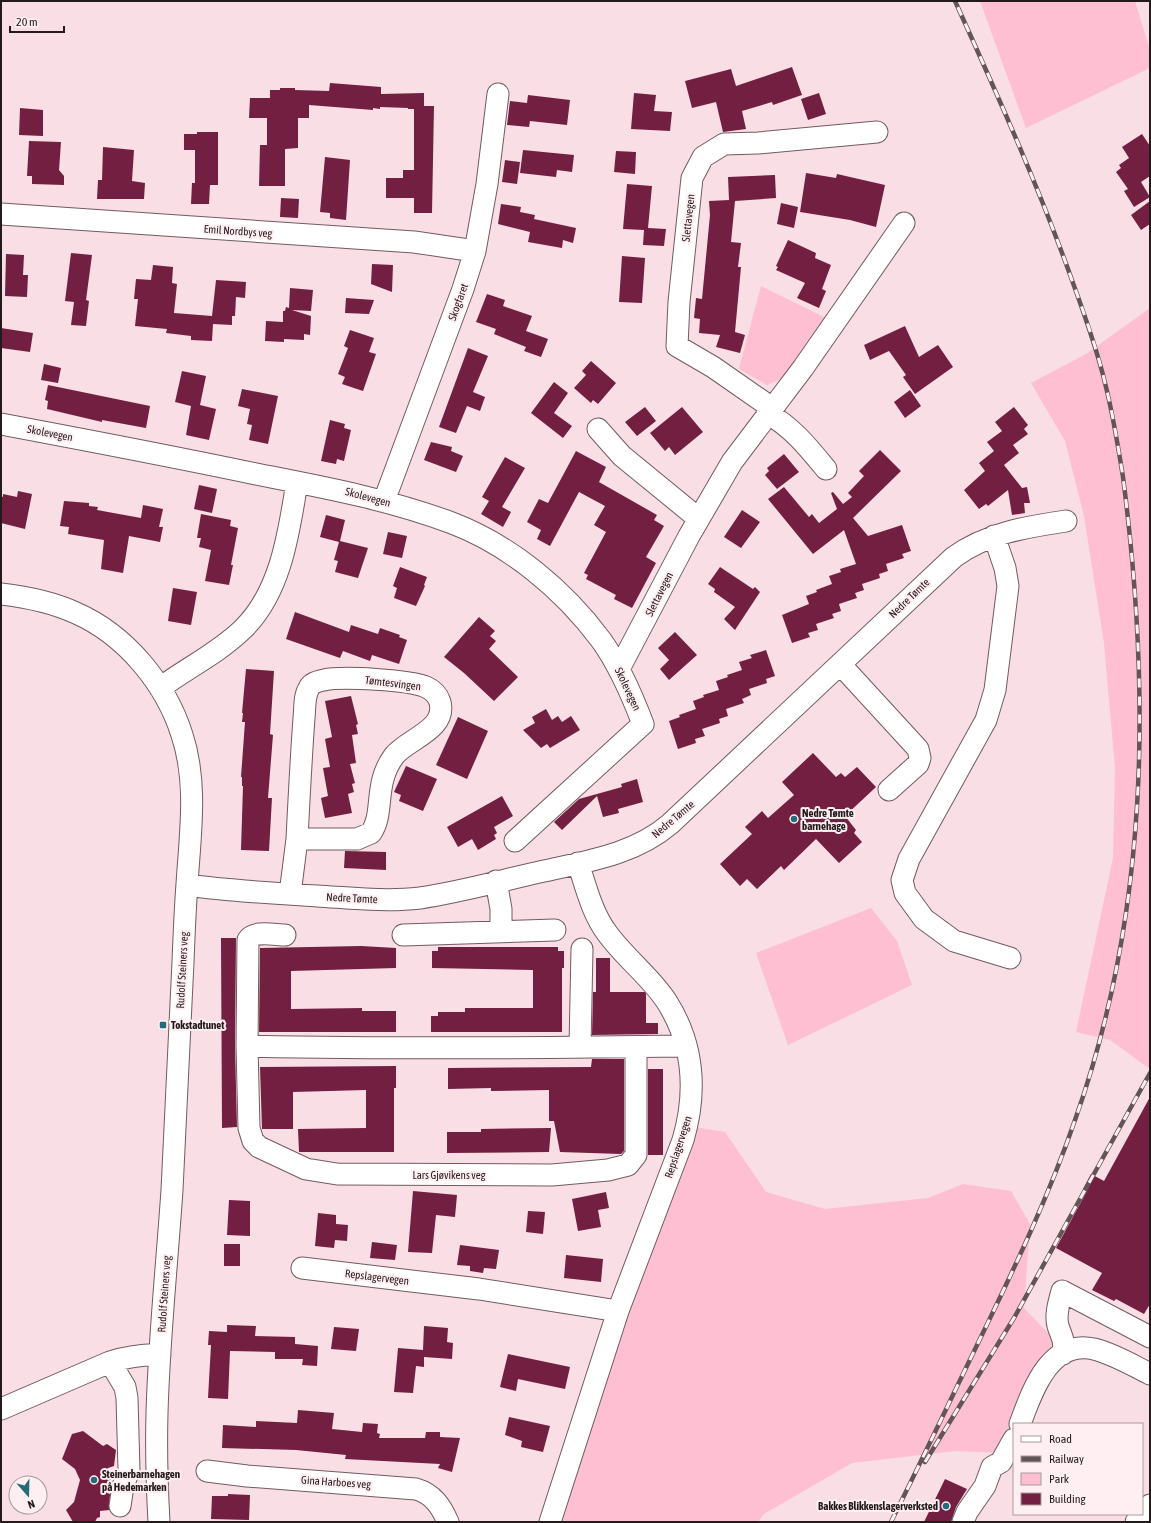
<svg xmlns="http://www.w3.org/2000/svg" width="1151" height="1523" font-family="'Asap Condensed',sans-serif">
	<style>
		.green { fill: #fdbfd1 }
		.building { fill: #731f41 }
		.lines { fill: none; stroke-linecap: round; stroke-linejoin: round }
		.minor-casing { stroke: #715b61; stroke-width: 23 }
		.minor { stroke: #fff; stroke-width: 21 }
		.rail-casing { stroke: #625457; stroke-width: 4.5 }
		.rail { stroke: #ffeff3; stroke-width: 3; stroke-dasharray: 9; stroke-linecap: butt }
		.poi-dot { fill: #246c78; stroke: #ffeff3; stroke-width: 1.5 }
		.labels { text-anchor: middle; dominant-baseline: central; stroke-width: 4; stroke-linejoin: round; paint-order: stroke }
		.street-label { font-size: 11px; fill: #231a1c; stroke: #ffeff3 }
		.poi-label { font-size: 11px; font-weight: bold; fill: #231a1c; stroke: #ffeff3; text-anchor: start }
	</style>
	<rect width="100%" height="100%" fill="#f9dee5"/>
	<!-- green -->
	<path class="green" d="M980,1h155l15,49v18l-124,60z
		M761,286l67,33 -42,58 -19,8 -28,-16z
		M1150,308v761l-40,-29 -34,-8 37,-174 2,-90 -11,-125 -20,-127 -19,-75 -34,-58 55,-29z
		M871,908l26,33 15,44 -124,60 -32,-92z
		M681,1125l44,7 41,60 59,17 103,-11 35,-14 48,7 19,33 -6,84 47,49 -18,14 -52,82 -46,-2 -103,12 -88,51 -6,8h-204z"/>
	<!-- building -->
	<path class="building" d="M792,67l10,28 -29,10 -1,-3 -30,9 4,18 -23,3 -7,-30 -24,6 -7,-27 46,-12 5,17z
		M330,83l51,4v7l43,-1v13h10l-2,107h-18v-15h-28v-20h17v-8h11v-61h-6v-1l-28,-1v2l-7,-1v2l-64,-5v13h-11v30l-13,1v37h-26l1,-41h7v-27h-18l1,-20h20v-8h10v-2h15v2l34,1z
		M634,93l22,2 -2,16 18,1 -2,19 -39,-2z
		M819,93l7,21 -18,6 -7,-21z
		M528,95l42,5 -3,25 -37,-4 -1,6 -22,-2 3,-24 17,2z
		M20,108l23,2v26l-24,-1z
		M197,132h21v53h-8l-1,19h-18l1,-21h3v-33h-11v-16h13z
		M1142,134l8,12v30l-9,6 9,15 -16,10 -10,-16 4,-2 -12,-17 5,-4 -2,-3 10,-7 -7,-11z
		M29,141l32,1 -2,28 5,6v9l-32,-1v-8h-5z
		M103,147l31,3 -2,31 13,2 -1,16h-47l1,-19h4z
		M523,150l51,5 -2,17 -15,-2 -1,7 -36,-4z
		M616,151l20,1 -1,22 -21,-2z
		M325,157l25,3 -4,60 -16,-2v-5l-10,-1z
		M505,160l15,2 -3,22 -15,-2z
		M806,173l30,5 1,-4 48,11 -9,42 -26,-7 -50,-8z
		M775,175l1,23 -41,3 -4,41 10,1 -3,24h3l-6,65 10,3 -5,18 -24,-6 4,-12 -21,-2 1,-14 -6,-1 2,-20 6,1 8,-84 -1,-14 20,-1 -1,-23z
		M627,184l25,2 -4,42 18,1 -2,17 -21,-1 1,-15 -21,-1z
		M281,198l18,1 -1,19 -18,-1z
		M1150,201v23l-9,6 -10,-15z
		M781,203l17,4 -4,21 -17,-4z
		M501,204l20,3 -1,5 15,3 -1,4 42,9 -3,15 -10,-3 -1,8 -34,-6 2,-10 -32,-8z
		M788,240l28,13 -1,5 16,7 -9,24 4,2 -7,17 -22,-10 8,-15 -29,-13 2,-3 -2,-1z
		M71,253l21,2 -6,45 3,1 -3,25 -15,-1 3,-23 -9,-1z
		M6,254l18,1 -1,20h5l-1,22 -22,-1z
		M622,256l23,2 -3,45 -23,-1z
		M372,264l21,1 -1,27 -21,-8z
		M153,265l20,2 -1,16 5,1 -3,29 38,3 4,-36 30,2 -1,16 -9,-1 -1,19h-3v9l-19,-1 -1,17 -21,-1v-4l-25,-3 1,-4 -32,-3 3,-27h-4l2,-20 15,1z
		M290,288l23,2 -2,21 -19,-1 19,6 -1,19 -6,-1v6l-20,-1v3l-19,-1 1,-20 17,1v-11h2l1,-4 3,1z
		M487,294l18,6 -2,6 29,10 -6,15 22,8 -7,18 -17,-6 2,-4 -32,-13 2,-5 -20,-7z
		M346,298l28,2 -5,14 -24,-1z
		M905,326l14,31 19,-12 15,22 -38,27 -12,-17 3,-2 -17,-24 -19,9 -6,-15z
		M1,328l32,5 -3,19 -29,-4z
		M350,330l24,8 -5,14 7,2 -13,37 -21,-7 3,-7 -7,-3 10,-26 -4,-2z
		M468,348l20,8 -15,36 12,5 -5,14 -13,-5 -11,27 -17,-6z
		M591,361l25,22 -18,21 -5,-4 -2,3 -17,-15 12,-13 -4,-4z
		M44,364l17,4 -3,15 -17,-3z
		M182,371l24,5 -6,29 16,4 -7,31 -23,-5 5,-29 -16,-4z
		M554,382l14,11 -14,20 18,13 -9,12 -32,-25z
		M48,385l102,21 -4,22 -44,-8v2l-55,-13 1,-8 -3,-1z
		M242,389l36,7 -10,48 -19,-4 3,-15 -5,-1 3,-15 -12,-3z
		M910,390l11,16 -16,12 -11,-16z
		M645,407l11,14 -19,15 -12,-14z
		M682,407l21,25 -28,23 -6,-8 -4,4 -15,-18z
		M1014,407l14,18 -4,4 4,5 -15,11 6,8 -15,12 18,23 5,-1 3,16h-6l1,10 -13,2 -4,-25 -20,16 -2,-2 -7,5 -15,-19 21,-19 -6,-8 15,-12 -7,-9 15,-11 -7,-9z
		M330,420l15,4 -1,4 7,2 -7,31 -7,-2 -1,5 -15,-3z
		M431,442l21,5 -1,4 12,5 -7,16 -32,-12z
		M880,450l21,21 -48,47 15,18 34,-11 9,26 -9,3 2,4 -18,6 2,7 -9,3 1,4 -18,6 2,6 -9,3 2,5 -18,6 2,7 -9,3 2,4 -18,6 2,6 -10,3 2,4 -18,6 -10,-28 27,-11 -3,-8 11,-4 -1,-2 16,-6 -3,-8 12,-4 -1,-3 16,-5 -12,-34 -31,24 -45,-55 16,-12 25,30 3,-3 7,9 18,-14 -6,-16 2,-1 10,12 9,-7 -4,-4 16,-17 -5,-5z
		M576,451l30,16 -7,15 58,33 -3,5 10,6 -18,31 10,6 -24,45 -18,-9 2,-4 -30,-16 2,-4 -4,-2 22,-41 -12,-7 11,-19 -26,-14 -29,54 -13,-7 4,-9 -14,-8 12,-23 9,4z
		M784,454l15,18 -22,17 -12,-14 4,-4 -2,-3z
		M505,457l20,11 -23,39 9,5 -8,15 -22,-13 8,-13 -7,-4z
		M199,485l18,4 -5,24 -18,-4z
		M18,491l14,3 -7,35 -24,-6v-27l2,1v-3l14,3z
		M64,501l25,2v3l9,1 -1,3 44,8 2,-13 20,4 -4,18h4l-3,15 -31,-6 -6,37 -22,-4 3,-29 -36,-6 1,-7 -9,-1z
		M742,510l18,12 -19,26 -17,-11z
		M201,514l30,6 -1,6 8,2 -7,37h2l-4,20 -24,-4 6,-31 -12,-3 2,-9h-4z
		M326,515l19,5 -5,21 28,7 -10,30 -23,-6 3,-11 -4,-1 5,-18 -19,-5z
		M388,532l19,4 -5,22 -19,-4z
		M400,567l27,10 -3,8 1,1 -9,20 -22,-8 3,-10 -4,-2z
		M720,567l33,22 2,-2 5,5 -25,38 -11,-11 11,-12 -21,-15 1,-3 -7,-5z
		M173,588l24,4 -6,33 -23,-4z
		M295,612l54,20 2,-7 27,9 2,-6 20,7 -1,2 8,3 -8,24 -27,-9 -2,6 -27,-10 -3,7 -54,-19z
		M479,617l16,14 -5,5 6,5 -7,8 29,28 -24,24 -30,-28 -20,-16z
		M675,632l22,23 -28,25 -9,-11 9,-9 -11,-12z
		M766,650l9,26 -9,3 1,4 -18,6 2,6 -9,4 2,4 -18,6 2,7 -9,3 1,4 -18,6 3,7 -10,3 1,4 -18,6 -9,-28 11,-4 -1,-2 17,-6 -3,-8 11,-4 -1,-2 16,-5 -3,-9 12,-4 -1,-2 15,-5 -3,-8 13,-4 -2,-3z
		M246,669l28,2 -4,63 3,1 -5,63h4l-3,53 -28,-1 2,-64h-1v-9h-1l4,-55h-3l1,-9h-1z
		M351,696l7,28 -2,1 2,9 -6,1 4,28 -6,1 5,19 -3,1 2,8 -6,2 4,19 -27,5 -4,-20 7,-2 -5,-28 7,-1 -5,-28 7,-2 -7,-36z
		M546,709l6,11 6,-4 4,6 9,-6 9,14 -30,18 -3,-4 -6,4 -18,-18 12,-7 -3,-6z
		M458,717l30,14 -21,48 -31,-14z
		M813,753l23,24 5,-4 4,4 12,-10 19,20 -31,29 11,14 -2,3 8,9 -23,21 -23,-24 -32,31 -3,-4 -24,23 -10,-10 -7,7 -20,-22 32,-30 -7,-7 17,-16 6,7 26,-23 -12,-13z
		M406,766l31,13 -14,32 -24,-10 2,-6 -7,-3z
		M637,779l6,23 -25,7 1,4 -16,4 -6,-21 -35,34 -8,-8 25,-23 43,-12 -1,-3z
		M502,796l11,20 -19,11 3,6 -3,2 2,4 -18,11 -6,-11 -14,8 -11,-20z
		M345,851l41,1v18l-42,-2z
		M221,938h15l-1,108 2,81 -15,1z
		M361,946l35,2v20l-105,3v38l71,-1v3h34v21h-137l1,-84z
		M438,947h120v4h6v17h-2v64h-131v-16h7v-4h27v-4h68v-38l-101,-2v-17h6z
		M596,958h14v34h35l1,2v29h12v11l-66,1 1,-43h3z
		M592,1059h32v92l-3,3 -61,-2 -6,-31h-5v-31l-58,1v-3l-43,1v-21l143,-1z
		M396,1066v22h-2v64h-95l-1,-23 68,-1v-38l-73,2v37h-31l-2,-62z
		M648,1069h15v86h-15z
		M1150,1097v207l-6,10 -28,-15 -2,2 -22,-11 10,-17 -46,-25 31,-57 -4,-2 8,-15 13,7z
		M551,1128l-2,24 -102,1v-21h34v-3z
		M413,1191l44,4 -2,22 -19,-2 -4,38 -24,-1z
		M606,1192l3,16 -11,2 3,17 -23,4 -6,-32z
		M229,1200l21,1v35l-23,-1z
		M528,1211l17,1 -2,22 -17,-2z
		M318,1213l18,2v9l12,1 -1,16 -12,-1 -1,8 -19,-2z
		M372,1242l25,3 -2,15 -25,-2z
		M224,1244h16v22h-16z
		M460,1245l39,5 -3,19 -12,-1 -1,5 -13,-2v-5l-13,-1z
		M566,1255l37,4 -2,23 -37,-4z
		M227,1325l29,1 -1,10 40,1v7l23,2 -1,20 -15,-1 1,-6h-28v-7l-45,-1 -2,48 -20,-1 3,-53h-3l1,-14 18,1z
		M424,1326l24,2 -1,14 6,1 -1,16 -28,-2v10l-8,-1 -3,27 -19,-1 4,-44 25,2z
		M334,1327l25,2 -3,22 -25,-2z
		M508,1354l62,13 -5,22 -47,-10 -2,12 -16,-4z
		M298,1410l36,3 -2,16 30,3 1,-9 15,1 -1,9 3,1 -1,4h46l1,-6h14v5l20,1 -8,34 -14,-4 2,-4 -95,-5 1,-4 -50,-5 -74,-2 1,-23 33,2v-6l41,2z
		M509,1417l41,9 -7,26 -22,-5 1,-6 -17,-6z
		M83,1431l20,15 4,-2 9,6 -2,16 -6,2 3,10 -4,15 3,1 -1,16 -9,1v6l-3,1 -2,4h-22l-7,-12 8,-8 6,-22 -5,-11 -13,-10 10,-25z
		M945,1479l22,10 -11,18 -5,15h-27z
		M228,1494l22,1 -1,25 -38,-1 1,-23h16z"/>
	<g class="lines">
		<defs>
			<path id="minor" d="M1,214l413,28 61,9
				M772,408l-59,-41 -36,-21 2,-44 13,-124 11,-21 21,-13 34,-1 119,-11
				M767,413c25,14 41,34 59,56
				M1,424c85,16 170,32 255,50 66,13 132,25 196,49 58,22 112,67 149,117 18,25 31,55 42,84l-128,117
				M598,429l24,27 77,63
				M384,501l79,-212 12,-38 12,-67 11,-90
				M994,536l11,32 3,18 -13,104 -9,30 -77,139 -7,21 3,13 19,26 30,22 56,17
				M1,594c26,3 51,8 75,19 50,22 90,71 106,122 16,48 8,100 5,149 -2,26 -3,52 -4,78 -4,76 -7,152 -11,228 -5,74 -13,149 -15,223 -1,36 0,73 2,109
				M840,664l78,85 2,9 -2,6 -29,26
				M619,669l70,-133 43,-74 71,-94 101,-145
				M160,688c27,-20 58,-35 82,-58 39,-37 47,-98 55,-148
				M496,881l5,28v22
				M187,885c43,6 86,8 130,11 34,2 69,6 103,2 41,-6 83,-18 124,-27 45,-10 91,-17 126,-47l284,-267c33,-24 72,-30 112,-36
				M290,894l7,-55h60l14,-6c14,-20 2,-49 23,-77 13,-17 53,-26 46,-54 -2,-6 -7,-12 -14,-15 -16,-7 -84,-11 -102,-7 -6,1 -13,3 -15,8 -5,8 -4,21 -5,30 -3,41 -5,81 -7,121
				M285,935c-10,0 -31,-5 -37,5l-1,106 2,82 4,13 6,6 47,22 31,5 215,1 56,-5 20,-5 8,-10v-107
				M403,935l152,-5
				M247,1046c146,3 293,2 439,0
				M580,1047l2,-98
				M302,1268l177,21 139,22
				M1063,1354c2,-14 -1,-16 -5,-28 -3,-11 1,-24 4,-35l88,46
				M110,1362l15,25 2,11 2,72 -6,16 -3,20
				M1,1409l109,-47c17,-5 32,-8 50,-7
				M1020,1424c12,-32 29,-85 74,-75 20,5 38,16 56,25
				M207,1471l40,5 169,13c17,5 25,17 32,33
				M550,1522l68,-211 65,-171c14,-48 11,-95 -16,-138 -16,-25 -42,-44 -60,-69 -15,-20 -21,-46 -29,-70
				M963,1522l4,-10 18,-26 7,-19 9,-5 13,-23
				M1136,1522l14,-17"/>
		</defs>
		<!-- minor casing -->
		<use href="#minor" class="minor-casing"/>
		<!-- minor -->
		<use href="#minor" class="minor"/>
		<defs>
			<path id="rail" d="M925,1462l89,-144 136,-245
				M891,1522c30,-60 59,-121 88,-181 35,-72 70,-145 96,-221 74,-208 76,-426 48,-643 -5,-31 -10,-63 -18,-94 -8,-34 -20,-67 -32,-100 -34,-96 -76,-189 -118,-282"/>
		</defs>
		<!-- rail casing -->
		<use href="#rail" class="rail-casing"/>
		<!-- rail -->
		<use href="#rail" class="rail"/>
	</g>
	<!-- markers -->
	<g class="poi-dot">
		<circle cx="794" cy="819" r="4"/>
		<rect x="159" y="1021" width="8" height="8" rx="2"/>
		<circle cx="94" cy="1480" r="4"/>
		<circle cx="946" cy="1506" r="4"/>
	</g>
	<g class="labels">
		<!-- street labels -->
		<g class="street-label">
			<text transform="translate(688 218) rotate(-84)">Slettavegen</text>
			<text transform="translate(238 231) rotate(4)">Emil Nordbys veg</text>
			<text transform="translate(458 302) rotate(-70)">Skogfaret</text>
			<text transform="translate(50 433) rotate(11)">Skolevegen</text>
			<text transform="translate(368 497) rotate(15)">Skolevegen</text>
			<text transform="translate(659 594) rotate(-63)">Slettavegen</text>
			<text transform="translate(909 598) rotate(-44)">Nedre Tømte</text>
			<text transform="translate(393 683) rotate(7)">Tømtesvingen</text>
			<text transform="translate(628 689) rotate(65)">Skolevegen</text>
			<text transform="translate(673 819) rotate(-40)">Nedre Tømte</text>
			<text transform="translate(352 898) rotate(3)">Nedre Tømte</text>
			<text transform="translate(182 970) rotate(-87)">Rudolf Steiners veg</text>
			<text transform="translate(678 1147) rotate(-72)">Repslagervegen</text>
			<text x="449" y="1175">Lars Gjøvikens veg</text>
			<text transform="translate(377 1277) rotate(7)">Repslagervegen</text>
			<text transform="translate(164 1294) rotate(-86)">Rudolf Steiners veg</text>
			<text transform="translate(336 1482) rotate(4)">Gina Harboes veg</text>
		</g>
		<!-- poi labels -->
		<g class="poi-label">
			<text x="802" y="813">Nedre Tømte<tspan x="802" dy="13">barnehage</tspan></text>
			<text x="171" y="1025">Tokstadtunet</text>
			<text x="102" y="1474">Steinerbarnehagen<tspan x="102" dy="13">på Hedemarken</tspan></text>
			<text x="938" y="1506" text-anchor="end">Bakkes Blikkenslagerverksted</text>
		</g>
	</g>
	<!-- border -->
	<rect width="1151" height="1523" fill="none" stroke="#231a1c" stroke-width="4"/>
	<!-- legend -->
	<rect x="1013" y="1423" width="130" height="92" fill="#ffeff3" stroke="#a79a9d"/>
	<rect x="1021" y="1436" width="20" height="6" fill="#ffffff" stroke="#a79a9d"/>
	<text x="1049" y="1443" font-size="12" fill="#231a1c">Road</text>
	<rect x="1021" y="1456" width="20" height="6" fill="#625457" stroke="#a79a9d"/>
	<text x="1049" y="1463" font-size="12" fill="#231a1c">Railway</text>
	<rect x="1021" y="1473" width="20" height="12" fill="#fdbfd1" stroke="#a79a9d"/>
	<text x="1049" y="1483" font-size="12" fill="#231a1c">Park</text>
	<rect x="1021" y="1493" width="20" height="12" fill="#731f41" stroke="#a79a9d"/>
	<text x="1049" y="1503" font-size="12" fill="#231a1c">Building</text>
	<!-- north arrow -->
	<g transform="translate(28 1495) rotate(160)"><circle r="19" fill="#ffeff3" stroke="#a79a9d"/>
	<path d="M0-3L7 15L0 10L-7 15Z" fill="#246c78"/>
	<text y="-6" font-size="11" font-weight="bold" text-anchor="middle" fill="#231a1c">N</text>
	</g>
	<!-- scale -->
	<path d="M10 26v6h54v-6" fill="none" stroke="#231a1c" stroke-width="2"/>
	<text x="16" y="26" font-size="12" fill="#231a1c" stroke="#ffeff3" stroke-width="3" paint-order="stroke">20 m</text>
</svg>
